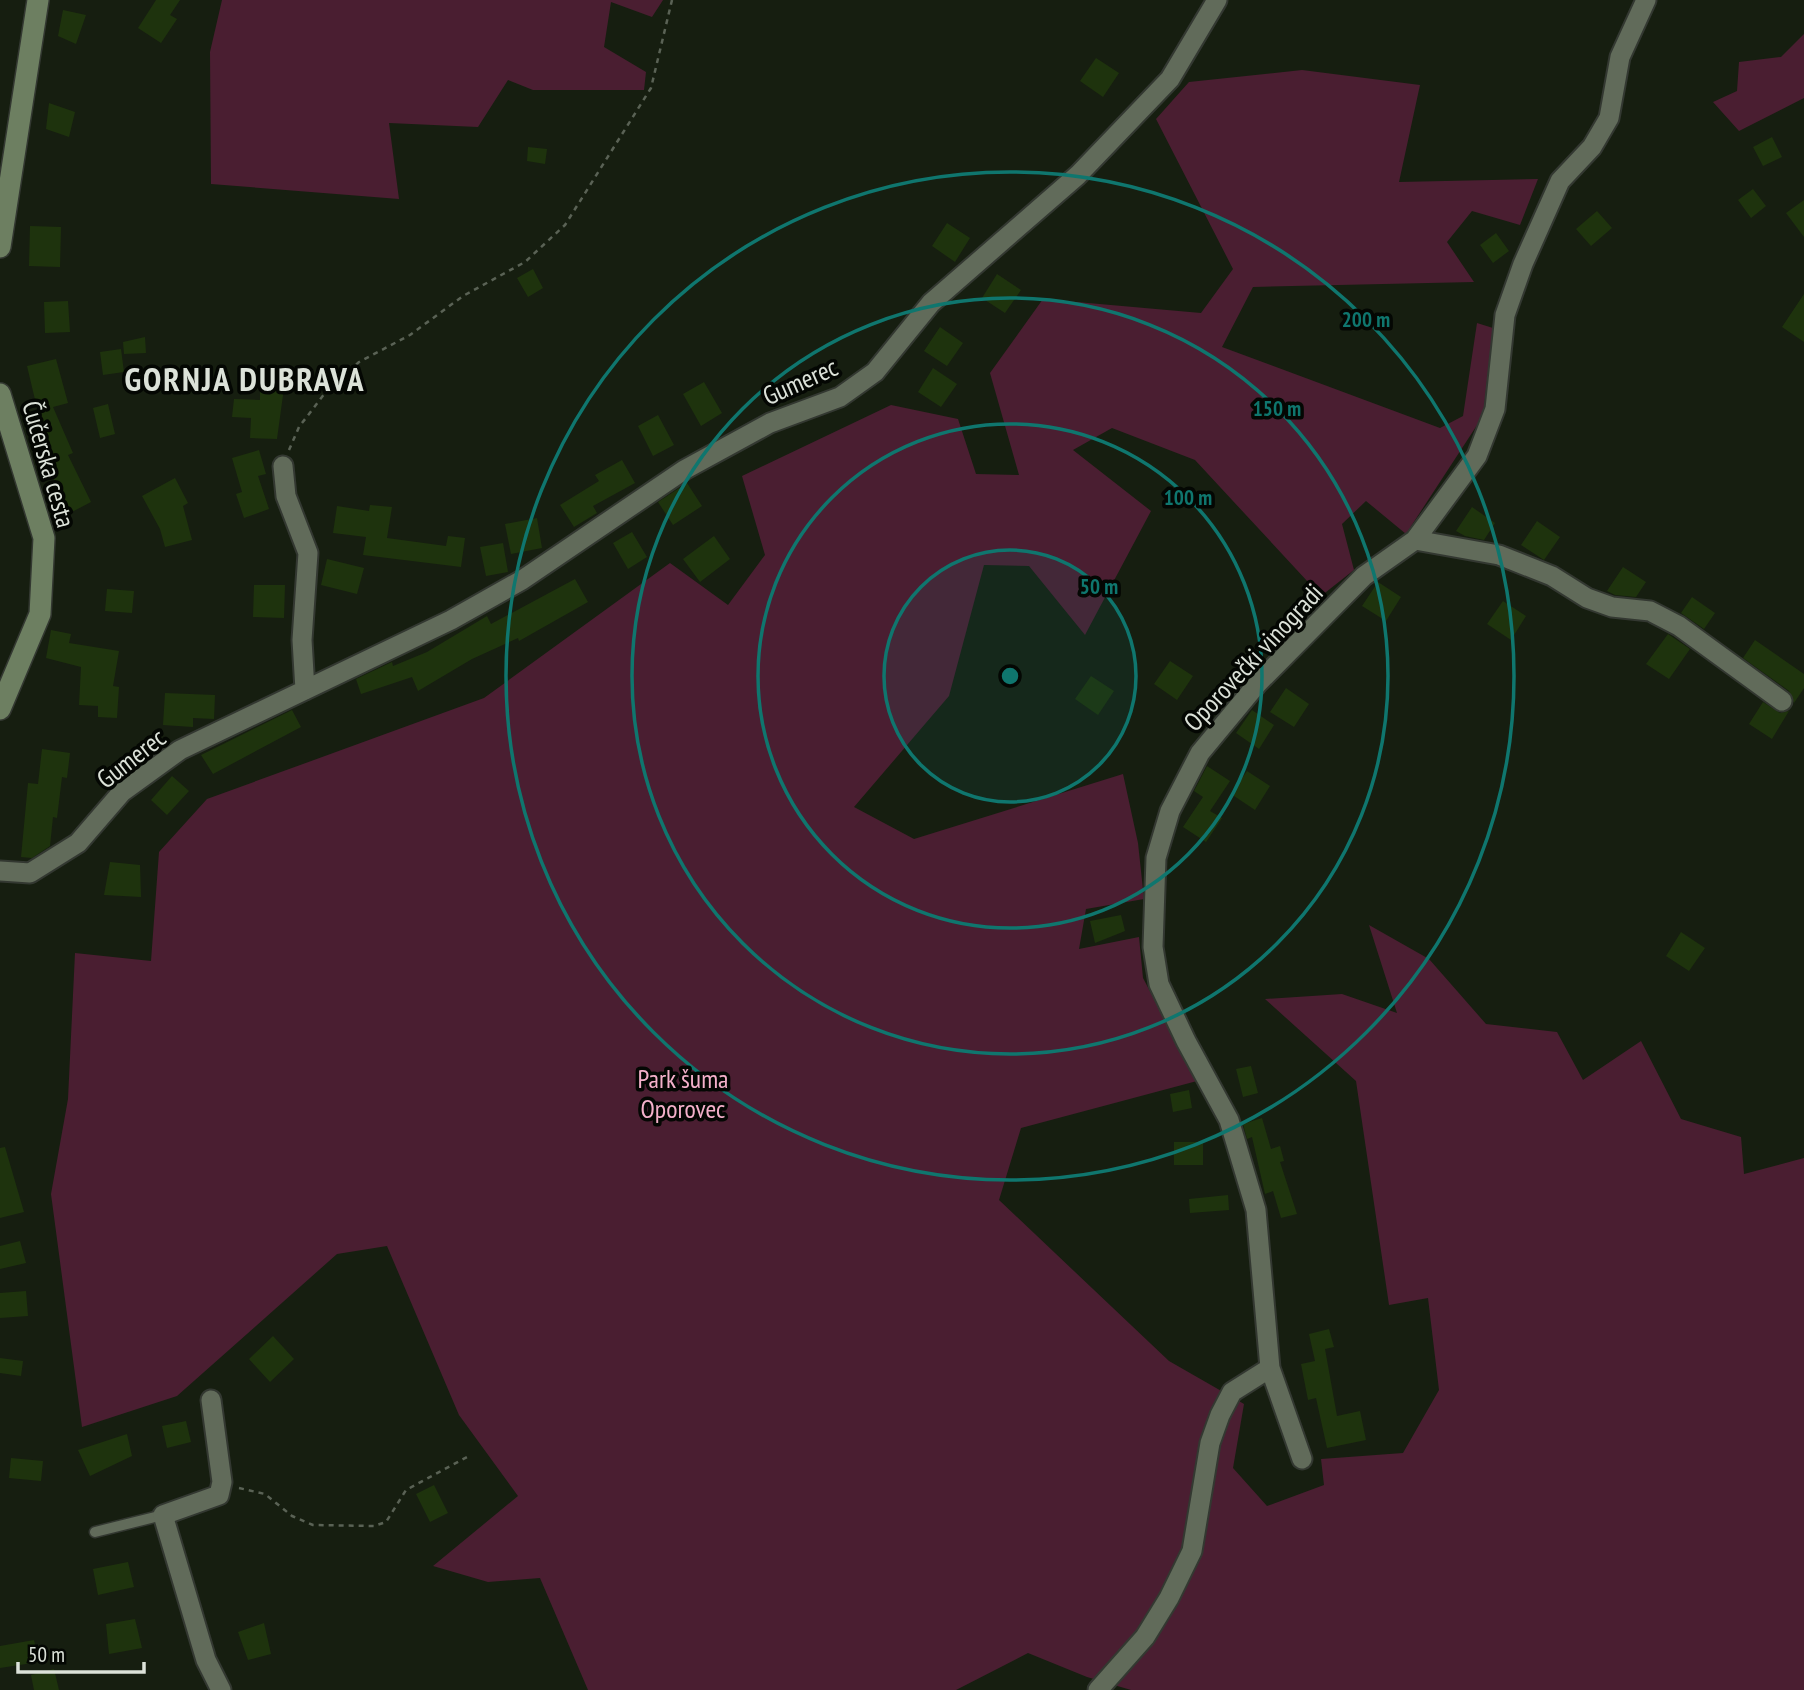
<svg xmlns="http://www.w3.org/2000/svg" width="1804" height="1690" font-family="'PT Sans Narrow',sans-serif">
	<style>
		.green { fill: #4a1e31 }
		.building { fill: #1e330d }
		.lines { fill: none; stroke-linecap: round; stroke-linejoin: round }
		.lane-casing { stroke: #333831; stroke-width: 13 }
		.street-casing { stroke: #333831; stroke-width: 23 }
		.secondary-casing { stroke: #333831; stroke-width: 24 }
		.path { stroke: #5a6255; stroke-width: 2.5; stroke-dasharray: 5 5; stroke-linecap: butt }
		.lane { stroke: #616b5a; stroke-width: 10 }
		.street { stroke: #616b5a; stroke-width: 19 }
		.secondary { stroke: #6d7f61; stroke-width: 21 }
		.ring { fill: none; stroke: #0f766e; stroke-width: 3.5 }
		.labels { text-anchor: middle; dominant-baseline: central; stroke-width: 7; stroke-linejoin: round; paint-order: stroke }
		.street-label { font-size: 26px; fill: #dce2d9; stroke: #040703 }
		.park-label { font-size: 26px; fill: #f4b0ca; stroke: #040703 }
		.district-label { font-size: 33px; font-weight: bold; letter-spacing: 2px; fill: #dce2d9; stroke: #040703 }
		.centre { fill: #0f766e; stroke: #040703; stroke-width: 3.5 }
		.ring-label { font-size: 21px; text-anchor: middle; font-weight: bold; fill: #0f766e; stroke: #040703; stroke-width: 7; stroke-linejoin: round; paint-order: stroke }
	</style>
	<rect width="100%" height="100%" fill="#161e10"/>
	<!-- green -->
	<path class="green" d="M222,0h441l-11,17 -41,-15 -7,45 42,25 -2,18h-111l-25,-10 -30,47 -89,-4 10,76 -188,-15 -1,-132z
		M1804,34v64l-65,33 -26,-29 24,-11 2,-29 42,-5z
		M1302,70l118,15 -21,97 139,-3 -18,46 -48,-14 -25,31 27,40 -221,5 -31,60 218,81 23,-12 14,-93 16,5 -10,88 -77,118 -40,-33 -24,23 12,46 -33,26 -126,-136 -83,-32 -39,22 78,61 -66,124 -56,-69 -45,-1 -35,131 -95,111 60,32 209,-65 15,69 6,56 -58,10 -7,40 60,-12 4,41 54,103 -176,47 -22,72 170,161 75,43 -11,64 34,38 57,-21 -3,-26 82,-6 36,-63 -11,-92 -39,7 -33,-224 -91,-82 77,-5 55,19 -28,-88 60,34 57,65 71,8 26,48 58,-39 40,78 60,18 3,37 60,-16v532h-673l-44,-13 -59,-24 -72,37h-368l-48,-112 -52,4 -55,-16 85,-70 -59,-81 -72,-169 -50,8 -160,142 -95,31 -31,-233 17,-95 7,-146 76,8 8,-109 48,-53 277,-101 186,-135 58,42 37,-50 -23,-79 149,-71 67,14 18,55 43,1 -29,-102 53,-74 158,14 32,-44 -77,-150 33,-37z"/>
	<!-- building -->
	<path class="building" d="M156,0h24l-10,15 7,4 -16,24 -23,-15z
		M63,10l23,5 -10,29 -18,-8z
		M1096,58l23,15 -16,24 -23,-16z
		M49,103l26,9 -6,25 -23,-8z
		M1772,137l10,20 -19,9 -10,-19z
		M528,147l19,2 -2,15 -18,-3z
		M1753,189l13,17 -15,12 -13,-18z
		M1804,200v37l-18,-24z
		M1597,211l15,17 -21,18 -15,-17z
		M947,223l23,15 -15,24 -23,-16z
		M30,226l31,1 -1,40 -31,-1z
		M1496,233l13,18 -16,12 -13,-18z
		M533,269l10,19 -15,9 -11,-19z
		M997,274l24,16 -16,23 -23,-15z
		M1804,294v48l-22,-15z
		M68,301l2,31 -25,1 -1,-31z
		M940,327l23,16 -16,23 -23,-15z
		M145,337l1,16 -22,1 -1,-12z
		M121,349l3,23 -21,3 -3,-23z
		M56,359l12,44 -15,4 20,46 -5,2 23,47 -21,11 -38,-80 10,-4 -15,-63z
		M933,368l24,16 -16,23 -23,-15z
		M704,382l18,31 -21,13 -18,-32z
		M260,386l24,2 -7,51 -27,-1 1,-20 -19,-1 2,-18 26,1z
		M108,404l7,30 -15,4 -7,-30z
		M658,415l16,30 -21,11 -15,-30z
		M259,450l7,24 -8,2 11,33 -25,9 -8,-24 6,-2 -10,-34z
		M622,460l13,23 -42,23 4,7 -23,14 -14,-22 39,-24 -4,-6z
		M175,478l13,25 -5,3 9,34 -27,7 -5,-18 -18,-33z
		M687,483l15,23 -29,19 -15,-23z
		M370,505l22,2 -5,31 59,8 2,-10 17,2 -4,29 -98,-12 3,-18 -33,-4 4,-27 32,5z
		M1472,507l23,16 -11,17 -19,-4 -9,-5z
		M537,518l5,30 -31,6 -6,-30z
		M1537,521l23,16 -16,23 -23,-15z
		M632,532l15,25 -19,12 -15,-26z
		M714,536l16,23 -30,23 -17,-23z
		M503,543l5,29 -22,4 -6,-29z
		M327,559l37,9 -7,26 -36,-9z
		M1623,567l23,15 -10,15 -21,-2 -8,-4z
		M575,579l13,23 -69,39 -1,-3 -46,21 -54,32 -6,-14 -51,17 -5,-15 36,-17 1,4 34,-14 60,-36 4,8z
		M1378,582l23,15 -15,24 -24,-15z
		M254,585h31l-1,33 -31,-1z
		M107,589l27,2 -2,22 -27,-2z
		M1692,597l23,16 -11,16 -23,-16z
		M1503,601l23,15 -15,24 -24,-16z
		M51,630l20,4 -2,9 50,8 -6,35 6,1 -2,31 -19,-1v-11l-19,-1 2,-38 -35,-9z
		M1668,634l22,15 -21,30 -23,-15z
		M1755,640l49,34v14l-10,15 -5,-12 -46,-33z
		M1170,661l23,15 -16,24 -23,-16z
		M1091,676l23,15 -16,24 -23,-16z
		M1286,688l23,16 -15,23 -24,-15z
		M165,693l50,2 -1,24 -21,-1v9l-30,-2z
		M1763,702l17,11 9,-2 -17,28 -23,-15z
		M292,710l9,17 -88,47 -12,-19z
		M1252,710l22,15 -15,24 -23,-16z
		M42,749l28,4 -3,25 -5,-1 -5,41 -4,-1 -3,29 -18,12 -11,-1 7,-74 10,1z
		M1207,766l23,15 -20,30 12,7 -16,24 -23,-15 20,-30 -9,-6z
		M1247,771l23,15 -15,24 -24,-16z
		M172,776l17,15 -22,24 -16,-15z
		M110,862l30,3 1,32 -37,-2z
		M1121,915l4,16 -30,12 -5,-22z
		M1681,932l24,16 -16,23 -23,-15z
		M1251,1066l7,27 -15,4 -7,-28z
		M1189,1090l3,18 -19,4 -3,-18z
		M1262,1118l9,31 9,-3 4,15 -4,1 17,52 -16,4 -8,-27 -8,3 -13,-57 -5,2 -4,-15z
		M1174,1142h29v23h-29z
		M5,1147l19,65 -24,6v-70z
		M1228,1195l1,15 -39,3 -1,-14z
		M20,1241l6,22 -26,6v-23z
		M26,1291l2,25 -28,2v-25z
		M1329,1329l5,18 -9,2 12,67 23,-5 6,29 -39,8 -11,-50 -8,2 -7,-36 14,-3 -6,-27z
		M273,1336l21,23 -24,23 -21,-23z
		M0,1358l23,3 -2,15 -21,-3z
		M186,1421l5,21 -24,6 -5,-22z
		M127,1434l5,22 -42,20 -12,-26z
		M11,1458l32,3 -2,20 -32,-3z
		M434,1485l14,28 -18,9 -14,-28z
		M128,1562l6,25 -36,8 -5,-26z
		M135,1619l7,29 -33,6 -3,-30z
		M264,1623l7,31 -23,6 -10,-28z
		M34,1640l5,22 -39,6v-22z
		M54,1669l5,21h-25l-3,-15z"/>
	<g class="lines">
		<defs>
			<path id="lane" d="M95,1532l68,-17"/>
			<path id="street" d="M283,466l3,30 22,57 -6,87 3,50
				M1415,540l84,15 53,21 35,22 25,9 38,4 29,15 103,75
				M0,871l30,2 48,-30 44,-51 58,-42 271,-130 71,-40 162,-110 86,-47 70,-26 35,-25 56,-69 147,-128 92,-96 47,-79
				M1270,1368l32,91
				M211,1400l11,82 -3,13 -56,20 43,145 15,30
				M1098,1690l47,-53 24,-39 23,-47 18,-108 10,-28 12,-23 38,-24 -14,-158 -27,-90 -43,-79 -27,-57 -6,-37 3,-89 14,-47 30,-58 58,-70 106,-107 51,-36 62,-84 18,-47 10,-94 18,-51 37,-83 32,-34 17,-29 11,-61 26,-57"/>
			<path id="secondary" d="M0,247l38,-247
				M0,394l44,144 -4,76 -40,95"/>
		</defs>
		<!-- lane casing -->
		<use href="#lane" class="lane-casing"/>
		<!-- street casing -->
		<use href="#street" class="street-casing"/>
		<!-- secondary casing -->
		<use href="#secondary" class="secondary-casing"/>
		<!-- path -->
		<path class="path" d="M289,450l10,-23 26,-34 34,-31 51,-27 53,-39 62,-34 40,-37 86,-137 21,-88
			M239,1488l26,6 27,22 21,9 61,1 12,-4 20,-32 61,-33"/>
		<!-- lane -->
		<use href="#lane" class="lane"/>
		<!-- street -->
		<use href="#street" class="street"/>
		<!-- secondary -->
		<use href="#secondary" class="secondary"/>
	</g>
	<!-- distance rings -->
	<circle cx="1010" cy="676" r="126" fill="#0f766e" fill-opacity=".12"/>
	<g class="ring">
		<circle cx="1010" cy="676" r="126"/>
		<circle cx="1010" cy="676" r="252"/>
		<circle cx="1010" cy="676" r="378"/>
		<circle cx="1010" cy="676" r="504"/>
	</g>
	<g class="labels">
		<!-- street labels -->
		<g class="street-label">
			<text transform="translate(800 381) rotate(-24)">Gumerec</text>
			<text transform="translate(49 464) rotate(74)">Čučerska cesta</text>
			<text transform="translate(1253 657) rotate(-47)">Oporovečki vinogradi</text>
			<text transform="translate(131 758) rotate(-38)">Gumerec</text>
		</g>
		<!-- park labels -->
		<g class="park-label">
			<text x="683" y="1078">Park šuma<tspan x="683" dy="30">Oporovec</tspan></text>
		</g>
		<!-- district labels -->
		<g class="district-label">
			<text x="245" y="378">GORNJA DUBRAVA</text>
		</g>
	</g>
	<circle cx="1010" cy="676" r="10" class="centre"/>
	<g class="ring-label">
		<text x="1366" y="327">200 m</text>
		<text x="1277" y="416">150 m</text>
		<text x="1188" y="505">100 m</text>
		<text x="1099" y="594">50 m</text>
	</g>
	<!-- scale -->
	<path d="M18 1662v10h126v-10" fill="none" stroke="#dce2d9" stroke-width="3.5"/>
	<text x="28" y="1662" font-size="21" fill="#dce2d9" stroke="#040703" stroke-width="5" paint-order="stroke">50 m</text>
</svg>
